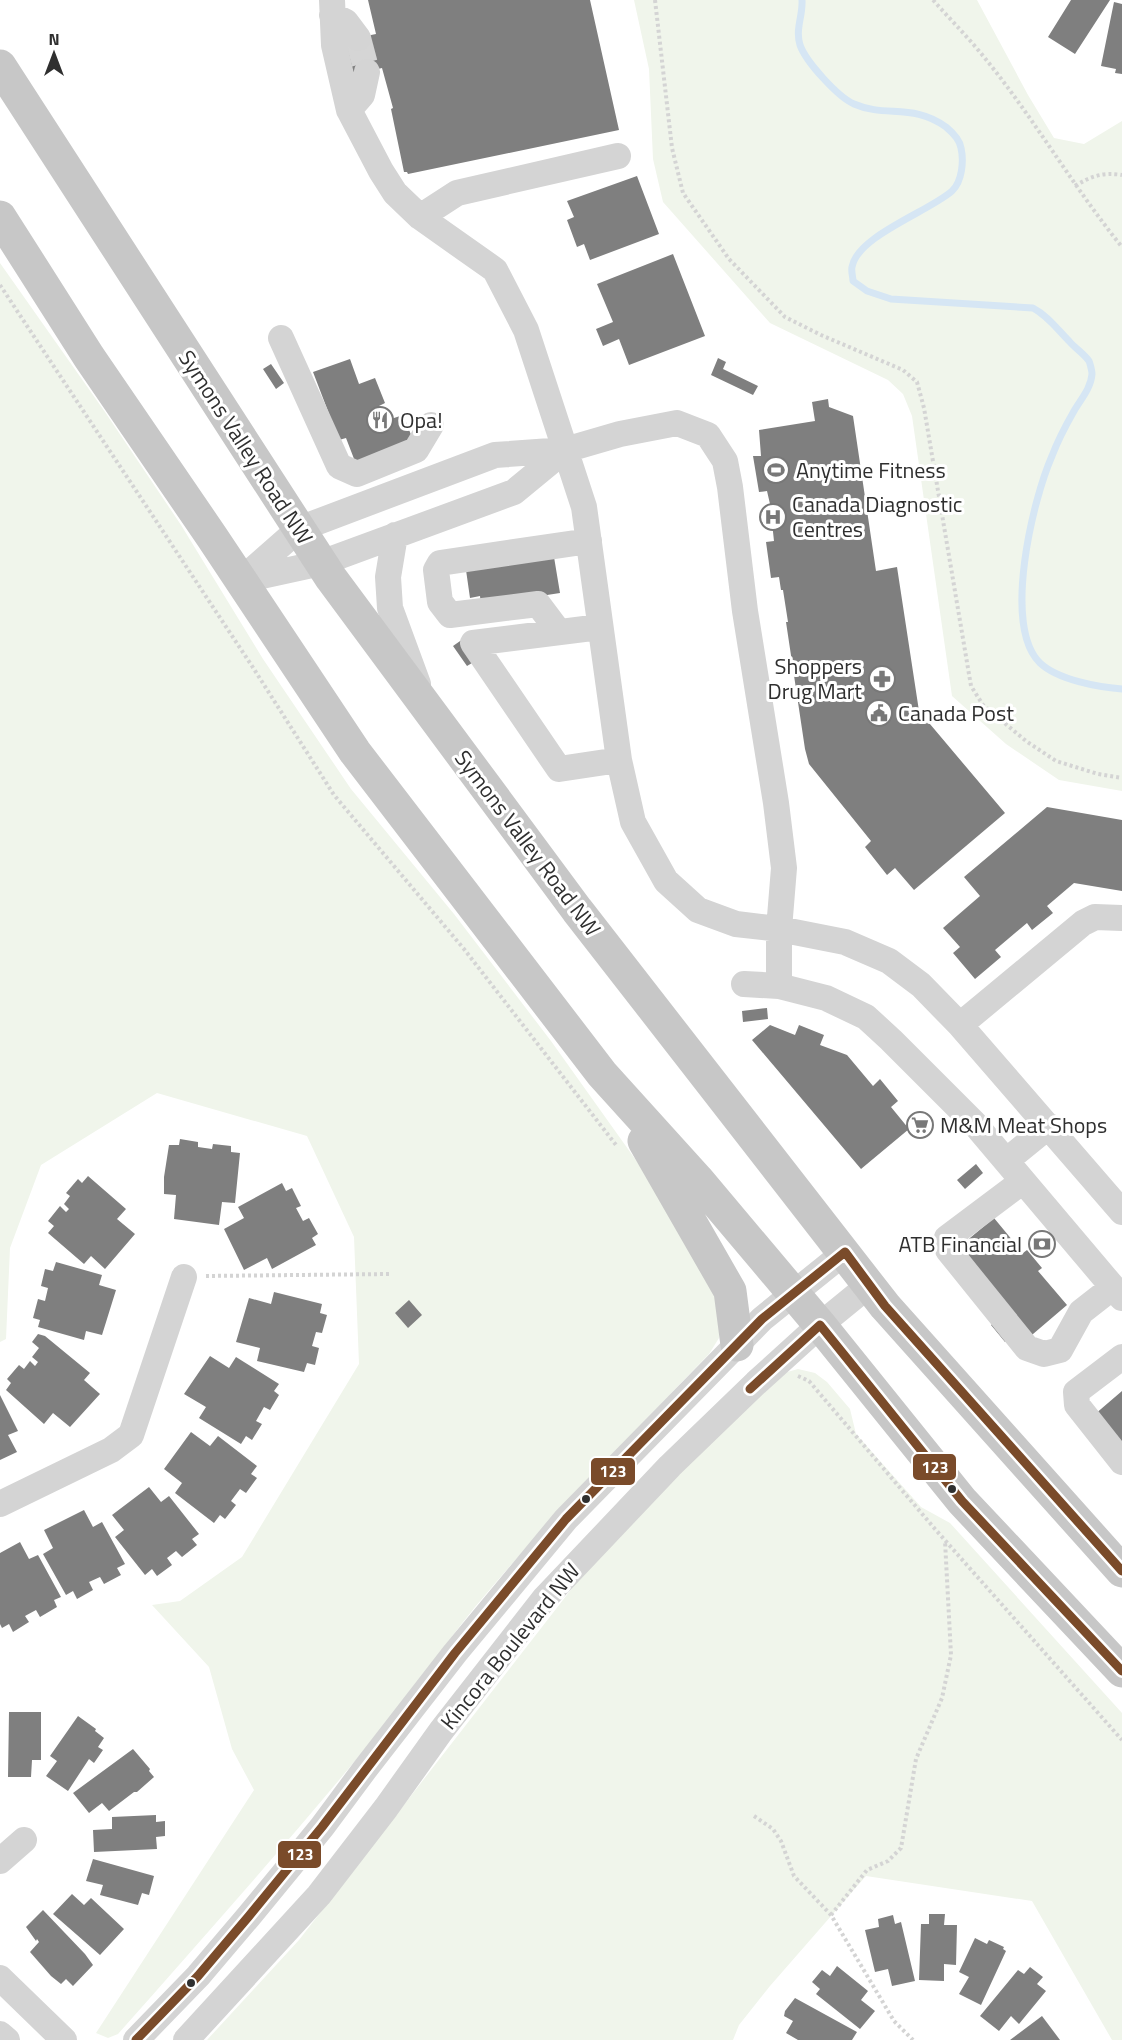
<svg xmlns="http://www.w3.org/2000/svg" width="1122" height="2040" font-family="'Titillium Web',sans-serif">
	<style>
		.green { fill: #f0f5eb }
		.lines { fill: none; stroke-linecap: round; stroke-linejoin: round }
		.stream { stroke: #d6e6f4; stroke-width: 7 }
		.building { fill: #7f7f7f }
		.minor-tunnel { stroke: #d5d5d5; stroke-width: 26; stroke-dasharray: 26 13; stroke-linecap: butt }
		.path { stroke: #d4d4d4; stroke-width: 4; stroke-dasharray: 3 3; stroke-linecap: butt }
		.minor { stroke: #d4d4d4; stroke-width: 26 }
		.major { stroke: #c7c7c7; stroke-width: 33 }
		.bus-1-casing { stroke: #fff; stroke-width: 14 }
		.bus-1 { stroke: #7a4b2a; stroke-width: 9 }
		.bus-dot { fill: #2f2f2f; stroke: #fff; stroke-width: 2 }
		.labels { text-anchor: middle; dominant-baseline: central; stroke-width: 6; stroke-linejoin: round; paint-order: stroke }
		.poi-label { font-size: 22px; fill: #2f2f2f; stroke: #fff; text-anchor: start }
		.street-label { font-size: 22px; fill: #2f2f2f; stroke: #fff }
		.line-badge { stroke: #fff; stroke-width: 2 }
		.badge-label { font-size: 16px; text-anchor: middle; font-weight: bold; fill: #fff }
	</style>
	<rect width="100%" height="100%" fill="#fff"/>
	<!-- green -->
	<path class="green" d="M634,0h343l51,95 26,43 30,6 38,-23v670l-63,-11 -53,-36 -54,-48 -40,-280 -9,-22 -15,-14 -118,-57 -107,-121 -10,-43 -4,-90z
		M0,263l105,149 76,113 82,134 88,130 103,125 97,127 119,167 42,75 10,35 -3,20 -10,16c-80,83 -161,165 -234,253 -38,47 -72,97 -111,143 -80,97 -163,190 -246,284l-10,4 -12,-5 158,-243 -22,-41 -23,-82 -57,-62 28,-4 62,-44 117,-193 -5,-127 -47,-101 -150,-43 -116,72 -31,83 -4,91 -6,3z
		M798,1369l17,4 12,9 23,27 6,25 65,73 29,16 172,190v327h-10l-80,-139 -166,-25 -96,110 -31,39 -6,15h-526l92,-100 302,-389 172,-175z"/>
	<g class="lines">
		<!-- stream -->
		<path class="stream" d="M802,0c1,16 -7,29 -2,45 6,17 38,52 54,59 32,14 59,-1 92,23 6,5 14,13 15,21 3,13 1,34 -9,43 -22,20 -95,45 -100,76 -1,4 1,10 1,14l14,10 24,8 142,9c15,8 24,21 36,33 6,7 15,13 20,20 1,2 3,10 3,13 -1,14 -11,25 -18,37 -8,14 -16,29 -22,45 -19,43 -50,170 -12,207 18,17 58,24 82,26"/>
	</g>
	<!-- building -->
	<path class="building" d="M368,0h222l29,130 -211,44 -1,-2h-3l-13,-63 2,-1 -11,-40 -33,8 -8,-35 35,-7z
		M1071,0h39l-35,54 -27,-17z
		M1114,2l8,2v70l-7,-1 1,-4 -15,-3z
		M637,176l22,58 -69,26 -6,-16 -7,3 -10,-27 7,-3 -7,-16z
		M673,254l32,82 -76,29 -10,-26 -16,7 -7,-17 17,-7 -16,-38z
		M718,358l8,4 -3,7 35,17 -5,9 -42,-20z
		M350,359l9,25 16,-6 10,25 -6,3 6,15 18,-6 11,27 -58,22 -10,-26 -7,2 -26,-68z
		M271,364l13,19 -8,6 -13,-20z
		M828,399l1,8 24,9 23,155 21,-4 22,144 86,102 -91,77 -19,-22 -8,7 -22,-28 6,-6 -62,-77 -4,-15 -19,-127h2l-5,-32h-2l-2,-13 -8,1 -5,-36 8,-1 -4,-37 -3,-13 -8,1 -6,-36h8l-2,-26 56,-9 -3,-19z
		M554,557l6,36 -79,12 -1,-9 -10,2 -4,-28z
		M463,639l14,21 -10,6 -14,-20z
		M1047,807l75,13v71l-48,-8 -27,23 6,7 -21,17 -5,-7 -32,27 6,7 -26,22 -22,-26 7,-6 -17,-19 37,-32 -16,-19z
		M767,1008l1,11 -25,3 -1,-11z
		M770,1025l25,10 4,-10 25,10 -4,10 27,10 26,31 7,-7 18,22 -7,6 18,22 -48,40 -109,-129z
		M180,1139l18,3v5l14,2 1,-5 18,2v6l9,1 -5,50 -13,-1 -3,23 -45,-6 2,-24 -12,-1v-17l5,-32h10z
		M976,1164l7,9 -18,16 -8,-9z
		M88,1176l38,33 -9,10 18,15 -30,35 -14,-13 -7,8 -36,-31 6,-7 -6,-5 12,-15 6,6 3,-3 -5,-5 6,-8 -4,-3 12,-14 4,4z
		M282,1183l4,8 6,-3 9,18 -5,2 7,13 6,-3 9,16 -6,4 4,7 -44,24 -5,-11 -23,12 -20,-41 20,-11 -6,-11z
		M994,1218l29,35 4,-3 15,18 -4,3 29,34 -41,35 -8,-10 -13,12 -14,-17 13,-11 -51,-62z
		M56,1262l46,13 -3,10 17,5 -14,45 -16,-4 -2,9 -46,-13 2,-7 -7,-2 5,-19 7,2 3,-13 -7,-2 4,-17 8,2z
		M274,1292l48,12 -2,9 7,2 -5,18 -6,-1 -4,14 7,2 -4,17 -8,-2 -3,9 -47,-11 3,-13 -24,-6 13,-44 22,6z
		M409,1300l13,15 -14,13 -13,-15z
		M38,1334l7,2 45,37 -6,7 16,14 -30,33 -17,-14 -9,11 -38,-34 5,-7 -4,-4 12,-14 5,4 6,-8 5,5 3,-4 -6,-5 7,-9 -7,-6z
		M210,1356l19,12 7,-11 43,27 -5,7 5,4 -9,15 -6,-3 -8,14 6,3 -10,16 -6,-4 -5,8 -42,-26 7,-11 -22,-13z
		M1122,1391v57l-28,-33z
		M0,1395l18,36 -10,4 9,17 -17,8z
		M191,1432l19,14 8,-10 39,30 -6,8 6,4 -11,15 -6,-4 -9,12 5,4 -11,14 -5,-4 -6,8 -39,-30 7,-10 -18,-14z
		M149,1487l12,15 8,-6 30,38 -7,5 5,6 -15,12 -6,-6 -9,7 5,7 -15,11 -5,-7 -7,6 -30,-38 9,-7 -12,-15z
		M84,1510l9,17 9,-5 23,42 -8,4 4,7 -17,9 -4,-7 -11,5 4,8 -16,9 -4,-8 -7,4 -23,-41 10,-6 -9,-18z
		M20,1542l9,17 9,-4 23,42 -7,3 3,7 -17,10 -4,-7 -11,6 4,6 -16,10 -4,-8 -7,4 -2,-4v-71z
		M9,1712h32v48h-9l-1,17h-23z
		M78,1716l18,13 -1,2 9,7 -6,9 5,3 -9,13 -5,-4 -21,32 -22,-15 11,-15 -7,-5z
		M133,1749l17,20 -1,2 5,6 -17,15h-3l-25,19 -7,-8 -13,10 -16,-20z
		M156,1815v7l9,-1v15l-9,1 1,12 -63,3 -1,-22 19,-1v-12z
		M93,1859l61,17 -5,19 -7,-2 -4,12 -38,-10 3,-10 -17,-4z
		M72,1894l12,11 7,-7 33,31 -24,26 -47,-41z
		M43,1910l42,44 8,11 -20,21 -7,-7 -5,5 -10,-8 -21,-24 9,-10 -2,-3 -1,2 -10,-14z
		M929,1914h16l-1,11h13l-1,40 -12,-1v17l-25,-1 2,-56h8z
		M893,1915l2,9 6,-2 14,59 -23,5 -4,-17 -13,3 -10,-42 14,-3 -1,-8z
		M975,1938l12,6 2,-4 15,7 -1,2 3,2 -25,54 -22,-11 10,-17 -10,-5z
		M837,1966l31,25 -7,9 14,11 -15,18 -44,-35 4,-5 -8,-7 10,-12 8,6z
		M1030,1967l13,10 -6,7 9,7 -27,33 -8,-8 -12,15 -19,-15 38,-46 6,4z
		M795,1998l62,34 -5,8h-54l-12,-7 7,-12 -9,-5 1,-5z
		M1042,2016l18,24h-50z"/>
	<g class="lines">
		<!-- minor-tunnel -->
		<path class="minor-tunnel" d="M358,38l9,34"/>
		<!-- path -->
		<path class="path" d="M655,0l17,148 11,45 46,66 56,58 36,18 82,35 14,12 7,26 47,278 12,19 43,36 30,20 42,13 24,4
			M933,0c15,17 31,33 46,51 52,62 92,133 143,196
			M1075,186c16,-10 28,-14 47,-11
			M0,285l252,381 82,129 130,154 152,196
			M206,1276l183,-2
			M798,1376l11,5 126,148 187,211
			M754,1816l19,13 8,12 13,35 37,39 63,106 19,19
			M831,1915l36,-45 21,-9 13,-13 15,-89 26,-61 9,-43 -6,-114"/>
		<!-- minor -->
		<path class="minor" d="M332,0l2,45 15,65 32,61 14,22 25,24 75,53 31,60 58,177 35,253 14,62 33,59 32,29 38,14 43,5 66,13 44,19 32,24 39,40 162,187
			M332,15l14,7 12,16
			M349,110l13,-15 5,-23
			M420,217l37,-24 161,-37
			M281,338l58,128 18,8 59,-24 15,-25
			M395,535l-7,42 2,31 28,76
			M241,580l58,-51 196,-74 70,-5 55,-16 57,-11 31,12 17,26 5,26 15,124 31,192 8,65 -5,61v57l47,12 40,19 25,23 83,83 148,175
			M244,580l77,-17 193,-71 51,-42
			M600,627l-127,16 86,126 60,-9
			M559,632l-21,-28 -88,11 -10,-13 -4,-32 4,-7 149,-22
			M744,984l35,2
			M960,1025l123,-102 12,-6 27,1
			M1006,1161l43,-35
			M1023,1181l-76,57 1,12 79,98 17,6 16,-4 21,-38 32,-25
			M1122,1357l-46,35 1,13 45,57
			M0,1504l111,-54 20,-15 53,-158
			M0,1861l24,-21
			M0,1978l64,62
			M0,2034l7,6
			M136,2040l62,-64 51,-60 73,-89 43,-58 90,-116 111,-134 196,-200 83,-67
			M186,2040l133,-145 67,-87 55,-77 103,-132 126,-133 86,-83 64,-58 49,-40"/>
		<!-- major -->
		<path class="major" d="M0,66l331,512 246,332 308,396 237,265
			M0,217l89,140 123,180 143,215 247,322 95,105 123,146 142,176 160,170
			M644,1141l86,150 7,54"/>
		<defs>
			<path id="bus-1" d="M750,1389l70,-64 142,176 160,170
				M136,2040l62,-64 51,-60 73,-89 133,-174 111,-134 196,-200 83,-67 40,54 237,265"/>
		</defs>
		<!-- bus-1 casing -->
		<use href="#bus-1" class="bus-1-casing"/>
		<!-- bus-1 -->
		<use href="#bus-1" class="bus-1"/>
	</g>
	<!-- icons -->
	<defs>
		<symbol id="restaurant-ring" viewBox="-11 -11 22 22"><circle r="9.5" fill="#fff" stroke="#787878" stroke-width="1.5"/><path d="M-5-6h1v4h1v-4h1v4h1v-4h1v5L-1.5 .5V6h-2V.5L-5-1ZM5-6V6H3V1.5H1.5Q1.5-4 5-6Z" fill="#787878"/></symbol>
		<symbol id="stadium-ring" viewBox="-11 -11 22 22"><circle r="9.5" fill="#fff" stroke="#787878" stroke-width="1.5"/><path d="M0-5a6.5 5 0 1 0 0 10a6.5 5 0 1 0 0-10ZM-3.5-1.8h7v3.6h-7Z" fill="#787878"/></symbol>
		<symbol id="hospital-ring" viewBox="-11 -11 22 22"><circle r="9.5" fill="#fff" stroke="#787878" stroke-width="1.5"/><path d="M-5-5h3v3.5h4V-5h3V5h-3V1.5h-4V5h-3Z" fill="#787878"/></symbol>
		<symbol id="pharmacy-ring" viewBox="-11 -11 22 22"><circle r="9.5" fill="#fff" stroke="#787878" stroke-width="1.5"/><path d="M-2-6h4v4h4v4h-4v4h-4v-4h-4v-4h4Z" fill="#787878"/></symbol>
		<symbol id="civic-ring" viewBox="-11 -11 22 22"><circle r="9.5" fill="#fff" stroke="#787878" stroke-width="1.5"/><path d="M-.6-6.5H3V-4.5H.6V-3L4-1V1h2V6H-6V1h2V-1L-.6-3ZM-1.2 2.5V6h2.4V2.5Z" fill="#787878"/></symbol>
		<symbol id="supermarket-ring" viewBox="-11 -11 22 22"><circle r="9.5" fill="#fff" stroke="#787878" stroke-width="1.5"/><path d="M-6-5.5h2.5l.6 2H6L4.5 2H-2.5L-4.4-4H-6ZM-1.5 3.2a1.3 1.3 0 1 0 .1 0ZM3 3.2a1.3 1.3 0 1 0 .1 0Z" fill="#787878"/></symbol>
		<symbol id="bank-ring" viewBox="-11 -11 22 22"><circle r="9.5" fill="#fff" stroke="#787878" stroke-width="1.5"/><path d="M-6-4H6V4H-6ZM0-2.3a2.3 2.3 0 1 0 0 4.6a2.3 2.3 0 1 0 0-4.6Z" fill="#787878"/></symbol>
	</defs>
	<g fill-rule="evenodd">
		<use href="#restaurant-ring" x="365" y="405" width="30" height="30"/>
		<use href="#stadium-ring" x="761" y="455" width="30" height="30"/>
		<use href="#hospital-ring" x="758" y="502" width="30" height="30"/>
		<use href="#pharmacy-ring" x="867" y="664" width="30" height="30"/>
		<use href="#civic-ring" x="864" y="698" width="30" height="30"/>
		<use href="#supermarket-ring" x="905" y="1110" width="30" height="30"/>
		<use href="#bank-ring" x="1027" y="1229" width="30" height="30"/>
	</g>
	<!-- markers -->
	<g class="bus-dot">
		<circle cx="952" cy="1489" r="5"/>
		<circle cx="586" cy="1499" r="5"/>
		<circle cx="191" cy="1983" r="5"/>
	</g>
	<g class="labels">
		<!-- poi labels -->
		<g class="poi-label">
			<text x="400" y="420">Opa!</text>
			<text x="796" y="470">Anytime Fitness</text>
			<text x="792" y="504">Canada Diagnostic<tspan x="792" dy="25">Centres</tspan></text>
			<text x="862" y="666" text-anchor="end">Shoppers<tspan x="862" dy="25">Drug Mart</tspan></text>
			<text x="898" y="713">Canada Post</text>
			<text x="940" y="1125">M&amp;M Meat Shops</text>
			<text x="1022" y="1244" text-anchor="end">ATB Financial</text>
		</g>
		<!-- street labels -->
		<g class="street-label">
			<text transform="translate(246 447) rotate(57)">Symons Valley Road NW</text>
			<text transform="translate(528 843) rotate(53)">Symons Valley Road NW</text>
			<text transform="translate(510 1646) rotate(-51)">Kincora Boulevard NW</text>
		</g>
	</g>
	<g class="line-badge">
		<rect x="912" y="1453" width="45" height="28" rx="6" fill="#7a4b2a"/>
		<rect x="590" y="1457" width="46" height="29" rx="6" fill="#7a4b2a"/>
		<rect x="277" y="1840" width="45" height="29" rx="6" fill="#7a4b2a"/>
	</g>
	<g class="badge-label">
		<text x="935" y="1473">123</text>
		<text x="613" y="1477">123</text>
		<text x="300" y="1860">123</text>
	</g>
	<!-- north arrow -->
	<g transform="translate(54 54)" stroke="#ffffff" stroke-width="4.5" paint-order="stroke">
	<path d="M0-4.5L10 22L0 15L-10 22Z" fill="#2f2f2f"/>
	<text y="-9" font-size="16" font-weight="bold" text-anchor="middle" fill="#2f2f2f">N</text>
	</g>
</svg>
